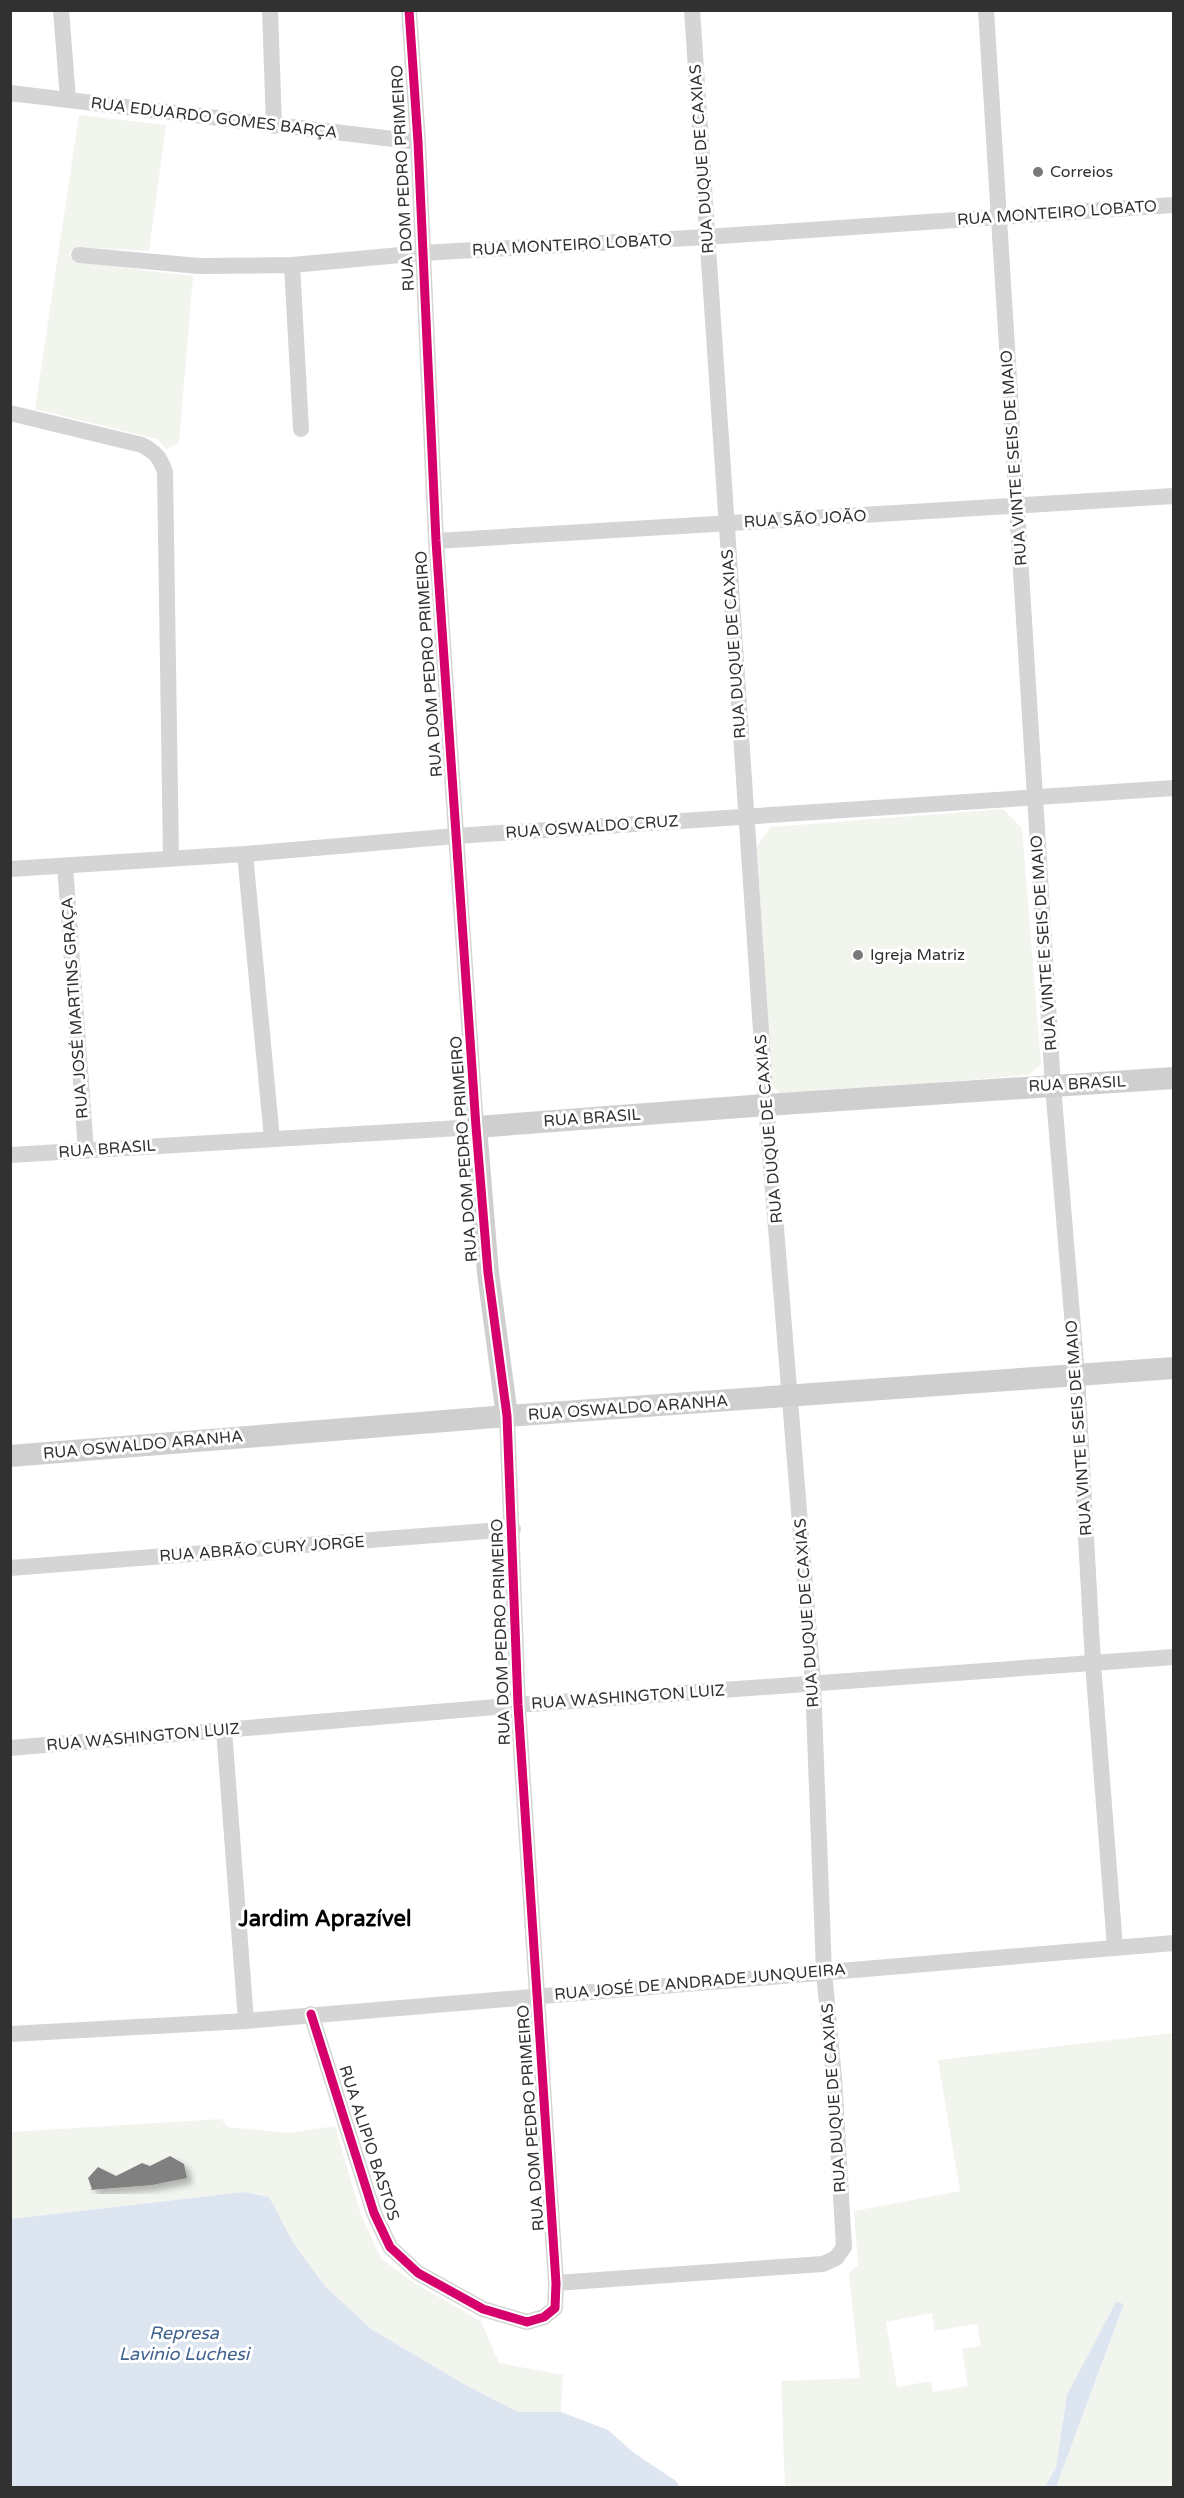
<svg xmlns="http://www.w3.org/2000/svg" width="1184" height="2498" font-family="'Varela Round',sans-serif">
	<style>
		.green { fill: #f1f5ee; fill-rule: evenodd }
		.water { fill: #dde5f1 }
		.building { fill: #808080; filter: url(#shadow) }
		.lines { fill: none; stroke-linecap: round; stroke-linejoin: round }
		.street { stroke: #d5d5d5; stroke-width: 16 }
		.secondary { stroke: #cfcfcf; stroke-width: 22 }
		.cycleway-casing { stroke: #fff; stroke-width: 13 }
		.cycleway { stroke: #d6006c; stroke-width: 9 }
		.poi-dot { fill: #797979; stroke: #fff; stroke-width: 2 }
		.labels { text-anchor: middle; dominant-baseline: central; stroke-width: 6; stroke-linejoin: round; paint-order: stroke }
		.street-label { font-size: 16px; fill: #313131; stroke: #fff }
		.poi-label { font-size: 16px; fill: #313131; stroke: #fff; text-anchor: start }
		.water-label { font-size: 18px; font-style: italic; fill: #426390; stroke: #fff }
		.district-label { font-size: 22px; font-weight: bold; fill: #000; stroke: #fff }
	</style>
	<defs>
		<filter id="shadow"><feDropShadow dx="5.5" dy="5.5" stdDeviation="3" flood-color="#0004"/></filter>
	</defs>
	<rect width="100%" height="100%" fill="#fff"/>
	<!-- green -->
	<path class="green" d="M79,115l87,10 -17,126 -70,-4 -8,3 -2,6 5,6 119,14 -14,167 -13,6 -9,-10 -122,-30z
		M1003,809l19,19 19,236 -12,11 -247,20 -11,-11 -14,-238 14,-19z
		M1173,2033v454h-117l68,-182 -57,90 -11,72 -11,20h-260l-4,-106 79,-3 -11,-105 9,-8 -4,-54 106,-20 -22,-131zM932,2313l3,18 42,-7 4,22 -19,3 6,37 -35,6 -2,-11 -34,6 -11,-65z
		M221,2119l7,8 61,6 46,-7 26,89 20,43 35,26 65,37 18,42 64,12 -2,37h-43l-56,-29 -91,-54 -46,-43 -31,-42 -26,-47 -24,-5 -233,27v-87zM170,2156l14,8 2,14 -23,5 -4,-21z"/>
	<!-- water -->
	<path class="water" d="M244,2192l25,5 25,47 31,42 46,43 91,54 56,29h43l47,18 26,23 42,28 4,6h-669v-268z
		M1116,2302l8,2 -68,183h-11l11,-20 11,-72z"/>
	<!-- building -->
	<path class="building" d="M170,2156l14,8 3,14 -35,7 -62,5 2,-1 -4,-11 10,-11 18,9 26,-13 8,3z"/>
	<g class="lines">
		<!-- street -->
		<path class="street" d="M61,10l7,89
			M270,10l4,116
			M986,10l67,1076 24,289 16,288 22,284
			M10,93l408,49
			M79,255l120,11 93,-1 130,-12 284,-16 468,-32
			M292,265l9,164
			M10,413l132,32c13,7 18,12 23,27l6,386
			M436,541l738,-45
			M245,854l27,285
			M65,866l21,285
			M10,869l235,-15 211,-18 718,-48
			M10,1155l466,-28 -40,-586 -18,-399 -9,-132
			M10,1568l503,-39
			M224,1730l22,291
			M10,1748l508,-43 656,-48
			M311,2014l63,199 16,34 28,26 65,36 44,13 17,-5 11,-9 1,-25 -38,-578 -11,-289
			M10,2034l236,-13 928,-78
			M556,2283l267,-19 13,-6 8,-11 -10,-169 -10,-106 -11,-289 -47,-578 -74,-1095"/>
		<!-- secondary -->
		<path class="secondary" d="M507,1416l-19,-143 -12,-146 290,-22 408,-27
			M10,1456l497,-40 667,-48"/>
		<defs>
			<path id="cycleway" d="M311,2014l63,199 16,34 28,26 65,36 44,13 17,-5 11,-9 1,-25 -38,-578 -11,-289 -19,-143 -12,-146 -40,-586 -18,-399 -9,-132"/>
		</defs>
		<!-- cycleway casing -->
		<use href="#cycleway" class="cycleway-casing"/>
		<!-- cycleway -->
		<use href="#cycleway" class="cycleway"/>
	</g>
	<!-- markers -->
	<g class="poi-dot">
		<circle cx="1038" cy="172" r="6"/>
		<circle cx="858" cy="955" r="6"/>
	</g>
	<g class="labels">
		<!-- street labels -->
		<g class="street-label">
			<text transform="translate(214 118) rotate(7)">RUA EDUARDO GOMES BARÇA</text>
			<text transform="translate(702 159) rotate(-94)">RUA DUQUE DE CAXIAS</text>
			<text transform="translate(403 178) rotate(-93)">RUA DOM PEDRO PRIMEIRO</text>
			<text transform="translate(1057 213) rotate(-4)">RUA MONTEIRO LOBATO</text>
			<text transform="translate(572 245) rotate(-3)">RUA MONTEIRO LOBATO</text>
			<text transform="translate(1014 458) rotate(-94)">RUA VINTE E SEIS DE MAIO</text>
			<text transform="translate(805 519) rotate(-3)">RUA SÃO JOÃO</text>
			<text transform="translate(734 644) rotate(-94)">RUA DUQUE DE CAXIAS</text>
			<text transform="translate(429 664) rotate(-94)">RUA DOM PEDRO PRIMEIRO</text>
			<text transform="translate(592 827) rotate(-4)">RUA OSWALDO CRUZ</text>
			<text transform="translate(1044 943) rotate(-94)">RUA VINTE E SEIS DE MAIO</text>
			<text transform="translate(75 1008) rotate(-94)">RUA JOSÉ MARTINS GRAÇA</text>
			<text transform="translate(1077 1084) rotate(-3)">RUA BRASIL</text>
			<text transform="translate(592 1118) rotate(-4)">RUA BRASIL</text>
			<text transform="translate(769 1129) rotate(-95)">RUA DUQUE DE CAXIAS</text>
			<text transform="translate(107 1149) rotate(-4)">RUA BRASIL</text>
			<text transform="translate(464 1149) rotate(-94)">RUA DOM PEDRO PRIMEIRO</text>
			<text transform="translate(628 1408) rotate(-4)">RUA OSWALDO ARANHA</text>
			<text transform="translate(1079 1428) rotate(-94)">RUA VINTE E SEIS DE MAIO</text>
			<text transform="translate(143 1445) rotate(-5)">RUA OSWALDO ARANHA</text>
			<text transform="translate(262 1549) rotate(-4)">RUA ABRÃO CURY JORGE</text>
			<text transform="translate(807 1613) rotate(-94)">RUA DUQUE DE CAXIAS</text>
			<text transform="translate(501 1632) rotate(-92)">RUA DOM PEDRO PRIMEIRO</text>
			<text transform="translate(628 1697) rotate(-4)">RUA WASHINGTON LUIZ</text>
			<text transform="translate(143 1737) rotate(-5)">RUA WASHINGTON LUIZ</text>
			<text transform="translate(700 1982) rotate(-5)">RUA JOSÉ DE ANDRADE JUNQUEIRA</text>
			<text transform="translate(834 2098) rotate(-94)">RUA DUQUE DE CAXIAS</text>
			<text transform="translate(531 2118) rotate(-94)">RUA DOM PEDRO PRIMEIRO</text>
			<text transform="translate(369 2143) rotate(72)">RUA ALIPIO BASTOS</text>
		</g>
		<!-- poi labels -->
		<g class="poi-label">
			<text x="1050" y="172">Correios</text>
			<text x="870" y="955">Igreja Matriz</text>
		</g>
		<!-- water labels -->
		<g class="water-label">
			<text x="184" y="2333">Represa<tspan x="184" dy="21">Lavinio Luchesi</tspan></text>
		</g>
		<!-- district labels -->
		<g class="district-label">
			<text x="325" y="1919">Jardim Aprazível</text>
		</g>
	</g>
	<!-- border -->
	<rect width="1184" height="2498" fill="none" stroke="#313131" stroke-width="24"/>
</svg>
